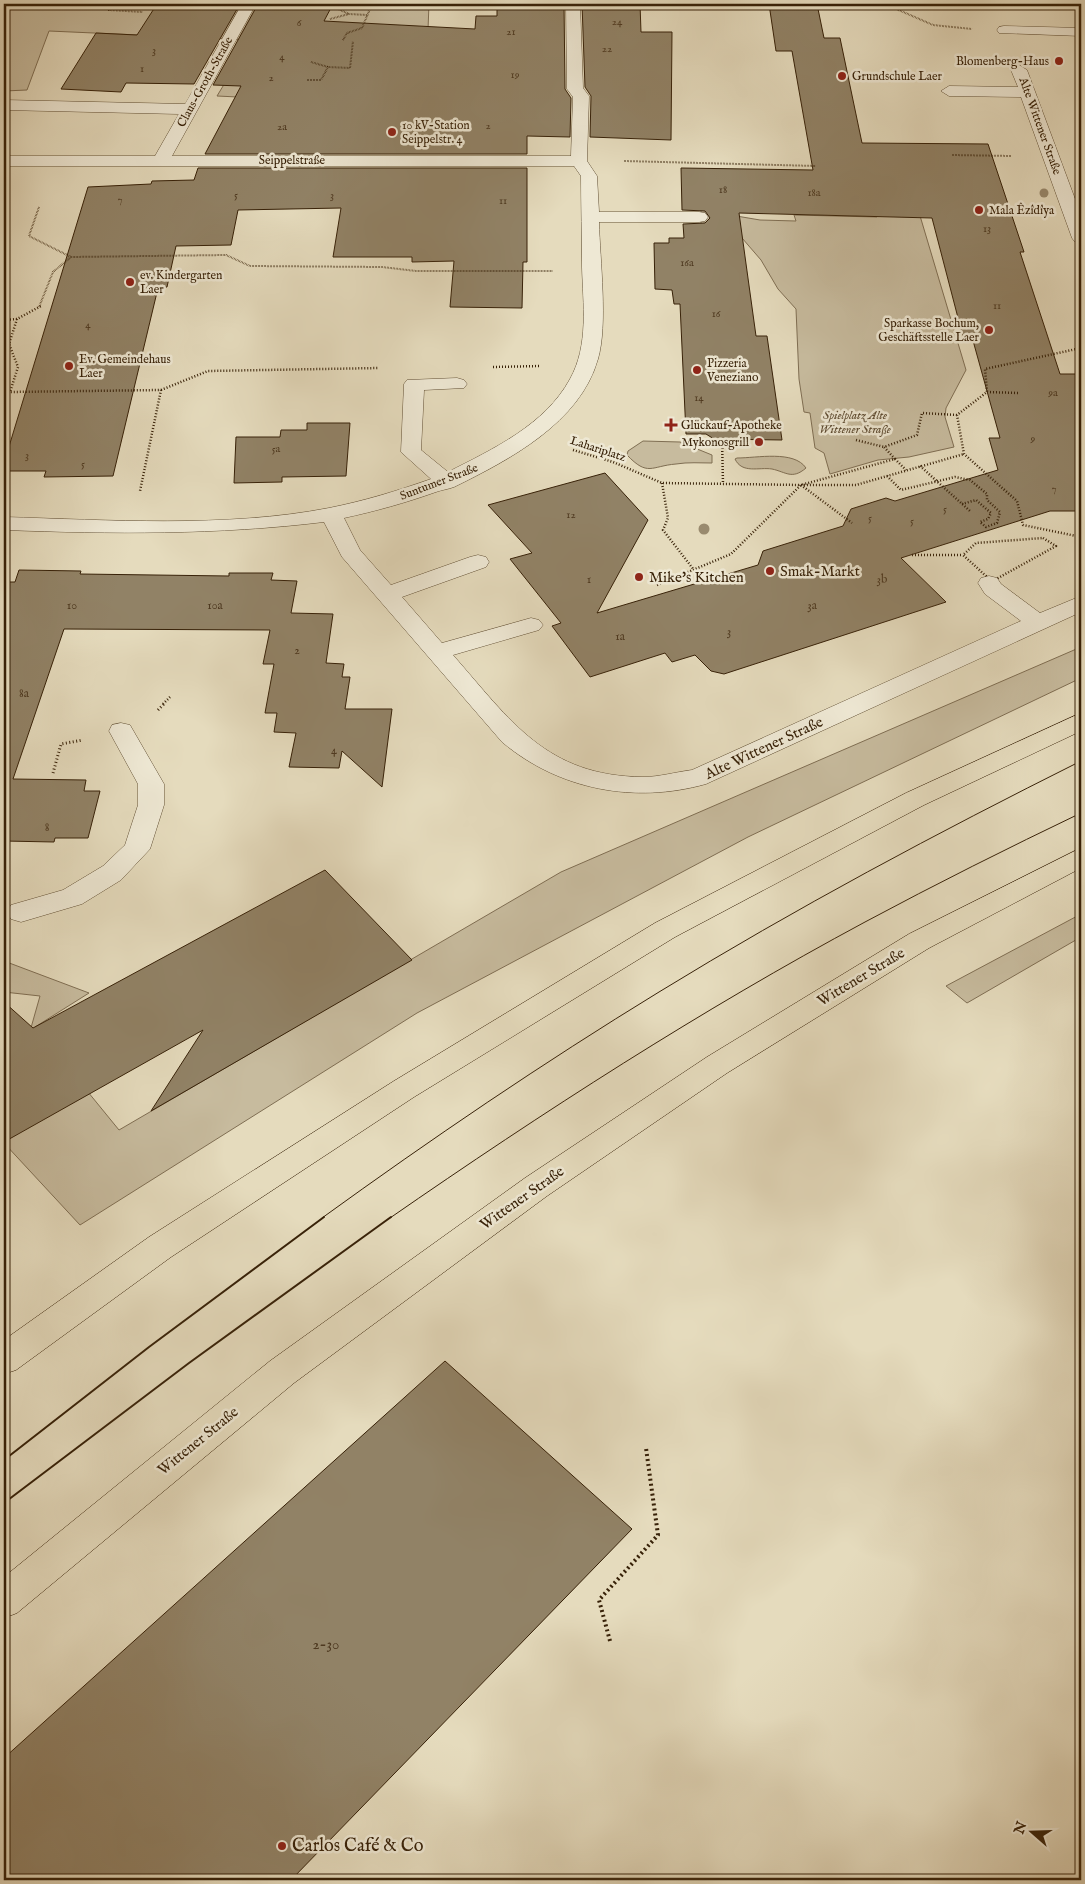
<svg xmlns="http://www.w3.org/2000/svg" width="1085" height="1884" font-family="'IM FELL English',serif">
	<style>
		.green { fill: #c7bb9e; stroke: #7f6e53 }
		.building { fill: #918266; stroke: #372108 }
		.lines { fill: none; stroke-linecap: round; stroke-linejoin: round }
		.minor-casing { stroke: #625035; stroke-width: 1 }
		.major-casing { stroke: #372108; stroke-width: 1 }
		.path-far3 { stroke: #372108; stroke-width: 2; stroke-dasharray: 0.5 1; stroke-linecap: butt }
		.path-far2 { stroke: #372108; stroke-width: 2.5; stroke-dasharray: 1 2; stroke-linecap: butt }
		.path-far1 { stroke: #372108; stroke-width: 3; stroke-dasharray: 1 2.5; stroke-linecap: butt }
		.path { stroke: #372108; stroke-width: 4; stroke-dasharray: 2 3; stroke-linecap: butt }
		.minor { fill: #eee8d4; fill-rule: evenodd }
		.major { fill: #e5dbbd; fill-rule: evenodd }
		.tram-far1 { stroke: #372108; stroke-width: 1 }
		.tram { stroke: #372108; stroke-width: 2 }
		.tree { fill: #998a6e }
		.poi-dot { fill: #8f2418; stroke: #eee8d4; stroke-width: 2 }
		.labels { text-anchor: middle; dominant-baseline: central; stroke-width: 5; stroke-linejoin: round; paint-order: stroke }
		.far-number-label { font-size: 11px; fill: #4e3920 }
		.far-poi-label { font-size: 12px; fill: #372108; stroke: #eee8d4; text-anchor: start }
		.far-street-label { font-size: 12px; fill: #372108; stroke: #eee8d4 }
		.far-park-label { font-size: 12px; font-style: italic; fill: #5b482e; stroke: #eee8d4 }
		.number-label { font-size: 12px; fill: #4e3920 }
		.poi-label { font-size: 15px; fill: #372108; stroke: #eee8d4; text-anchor: start }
		.street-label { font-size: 15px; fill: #372108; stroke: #eee8d4 }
		.near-number-label { font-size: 15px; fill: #4e3920 }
		.near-poi-label { font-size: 18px; fill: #372108; stroke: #eee8d4; text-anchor: start }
	</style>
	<rect width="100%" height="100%" fill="#e5dbbd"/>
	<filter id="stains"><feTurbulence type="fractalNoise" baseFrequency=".004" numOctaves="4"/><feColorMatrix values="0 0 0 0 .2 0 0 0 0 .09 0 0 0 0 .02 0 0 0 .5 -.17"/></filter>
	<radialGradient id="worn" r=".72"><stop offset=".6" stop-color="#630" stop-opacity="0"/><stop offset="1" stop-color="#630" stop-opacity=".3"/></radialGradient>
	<!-- green -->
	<path class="green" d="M4,4h425l-4,102 -208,-10 34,-56 -202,-9 -22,59 -23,1z
		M873,199h42l51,171 -20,38 -1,9 9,30 -45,10 -31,3 -48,14 -6,-21 -9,-5 -5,-35 -6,-1 -5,-33 -3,-70 -18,-20 -17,-29 -19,-22 -41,-11v-17l59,10 36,1 -2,-6 83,2z
		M643,441l37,1 32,13v8c-12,0 -24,-1 -36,1 -25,2 -28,13 -49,-9l1,-4z
		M737,458c20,0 57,-8 69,10 -14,12 -20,4 -34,1 -13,-2 -30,5 -37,-10z
		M1081,647v31l-333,159 -331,176 -337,212 -76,-82v-86l19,-1 17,-60 -36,-4v-31l85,32 -54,34 84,103 442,-258z
		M1081,914v23l-114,66 -21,-17z"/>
	<!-- building -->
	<path class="building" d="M157,4h83l-46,80 -68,-1 -5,9 -60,-3 35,-56 41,2z
		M258,4h75l-9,17 151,8 1,-13h21v-12h67l1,85 6,9 -1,39 -43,-1v18h-322l36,-68 -28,-1z
		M582,4h58l1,28h31l-1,108 -81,-3 1,-41 -6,-9z
		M769,4h48l7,34h16l22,105 126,1 36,108h-4l40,122h21v137h-31l-149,47 45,44 -222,72 -13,-3 -16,-16 -23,7 -7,-9 -75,24 -38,-51 9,-3 -51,-64 22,-6 -44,-48 117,-32 43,47 -51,93 161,-48 5,-14 80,-25 8,-17 35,-11 9,3 103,-31 -9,-32h11l-28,-101h-9l-31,-119 -193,-5 17,123h11l15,104 -68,-1 -8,-5h-20l-6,-130h-6l-2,-14 -17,-1 -1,-46h15v-5h15l-1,-14 22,-1 5,-5 -5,-7 -23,-1 -1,-42 132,2 -21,-119h-16z
		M198,168h329v94h-4l-1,46 -72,-1 4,-46 -42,1v-5h-79l8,-49 -103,2 -7,35 -55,1 -9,41 -9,1 -45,188 -69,1 2,-6h-42v-8l84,-276 63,-3 1,-3 42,-1z
		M307,423h43l-4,53 -64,1v5l-48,1 2,-46h44l1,-7h26z
		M19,570l62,1 -1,3 149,2v-3h44l-2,7 26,1 -6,32 42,1 -7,49 18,1 -2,13h8l-5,32h47l-10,78 -40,-36 -3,17 -50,-1 7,-34 -22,-1 3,-19h-12l9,-49h-11l7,-34 -206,-1 -51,150 73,1 -2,11h16l-12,47h-33l-1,4 -50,-1v-259h11z
		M325,870l87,90 -261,151 52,-81 -199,112v-140l29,26z
		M445,1361l187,168 -341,351h-287v-122z"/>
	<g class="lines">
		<defs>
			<path id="minor" d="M242,4h14l-84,152h399l2,-59 -6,-8 -1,-85h14l3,84 6,8 -2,65 10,15 2,36h100l6,1 3,4 -3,4 -6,1h-100c1,38 9,103 -1,137 -18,64 -89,101 -144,128 -5,2 -13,3 -18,5 -31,11 -60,19 -92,26l16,32 31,35 79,-28 8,-2 8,2 3,5 -3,5 -84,30 40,46 89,-25 8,2 4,5 -4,5 -86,25c58,66 93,121 190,122 16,0 33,-5 49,-7l329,-149 -36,-27 -7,-11 3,-5 8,-2 8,2 4,6 39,29 41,-17v16l-375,172c-71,20 -147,6 -204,-42l-160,-185 -18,-35c-106,13 -213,12 -320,8v-13c105,3 222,11 325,-9 35,-7 68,-17 102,-29l-30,-27 3,-68 3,-4 50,-2 7,2 3,4 -3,4 -40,2 -3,60 27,22c45,-23 97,-47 122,-93 19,-34 13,-75 12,-112 0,-30 -1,-61 -1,-91l-7,-10h-570v-10h151l24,-42 -175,-4v-10l181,4z
				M1004,26l77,2v8l-82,-3 -2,-3 2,-3z
				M1019,65l8,5 54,145v28l-6,-1 -3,-4 -51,-141 -72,-1 -8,-5 8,-5 69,1 -7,-17z
				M121,723l9,2 34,59v21l-14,44 -29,31 -39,24 -61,18 -10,-3 -4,-7 4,-7 52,-15 40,-24 22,-21 13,-40v-21l-29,-53 3,-6z"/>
			<path id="major" d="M1081,713v18l-157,74 -249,132 -261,160 -243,160 -155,113 -12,4v-34l145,-103 245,-156 261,-158 251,-130z
				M1081,848v20l-152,80 -202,125 -180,123 -253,187 -277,230 -13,5v-41l266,-216 255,-183 182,-121 202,-123z"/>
		</defs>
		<!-- minor casing -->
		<use href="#minor" class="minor-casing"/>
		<!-- major casing -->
		<use href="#major" class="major-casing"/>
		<!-- path-far3 -->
		<path class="path-far3" d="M114,4l-5,6 34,2
			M885,4l48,21 39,4
			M970,4l9,2
			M336,8l13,6 18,1
			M330,19l19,-5
			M343,40l4,-7 15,-5 10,-24
			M311,62l17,5
			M307,80h14l7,-13 22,1 3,-27
			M952,155l59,1
			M624,161l192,5
			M39,207l-10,29 42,21
			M39,307l14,-35 18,-15 155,-2 24,11 132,1 34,4h137"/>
		<!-- path-far2 -->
		<path class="path-far2" d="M17,319l-8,25 9,23 -8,25 151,-2 -21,101
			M4,320l13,-1 24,-13
			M4,341h6
			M1081,348l-96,21 2,23 -30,23 7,39 53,47 6,24 58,12
			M493,367l48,-1
			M161,390l47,-19 171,-3
			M987,392l31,1
			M722,439l1,45
			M856,440l28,7
			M573,450l40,12 49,21 139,2h55l108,-31
			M895,459l-11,-12 33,-12 5,-22 35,2
			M920,466l50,45
			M887,476l14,14 54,-13 15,3 17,14v6l13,12 -3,11 -11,4 -6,-5 8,-3 3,-6 -15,-13 -14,4
			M662,483l6,35 -5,12 31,40
			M801,485l51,38
			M1043,538l13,8 -67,37 -3,-7 -23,-21 13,-12z
			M912,555h51
			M657,585l74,-31 70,-69 94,-26 11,11
			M163,704l7,-7"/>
		<!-- path-far1 -->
		<path class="path-far1" d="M158,710l7,-7
			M53,773l8,-29 22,-4"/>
		<!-- path -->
		<path class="path" d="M610,1641l-11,-41 59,-65 -12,-87"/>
		<!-- minor -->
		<use href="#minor" class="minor"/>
		<!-- major -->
		<use href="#major" class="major"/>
		<!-- tram-far1 -->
		<path class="tram-far1" d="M322,1218c109,-79 221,-155 337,-226 137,-84 278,-159 422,-231
			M390,1218c153,-106 311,-208 475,-296 71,-38 143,-74 216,-109"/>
		<!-- tram -->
		<path class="tram" d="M4,1460l145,-113 175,-130
			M4,1503l185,-140 202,-146"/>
	</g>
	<!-- trees -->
	<g class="tree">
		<circle cx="1044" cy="193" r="4.5"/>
		<circle cx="704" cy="529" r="5.5"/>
	</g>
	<!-- markers -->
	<g class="poi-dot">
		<circle cx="1059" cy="61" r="5"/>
		<circle cx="842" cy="76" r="5"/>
		<circle cx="392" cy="132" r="5"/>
		<circle cx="979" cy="210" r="5"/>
		<circle cx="130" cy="282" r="5"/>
		<circle cx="989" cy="330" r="5"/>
		<circle cx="69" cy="366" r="5"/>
		<circle cx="697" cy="370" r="5"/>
		<path d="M668.5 417.5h5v5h5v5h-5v5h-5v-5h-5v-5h5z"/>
		<circle cx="759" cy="442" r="5"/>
		<circle cx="770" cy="571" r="5"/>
		<circle cx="639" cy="577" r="5"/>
		<circle cx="282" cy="1846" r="5"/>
	</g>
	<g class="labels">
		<!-- far-number labels -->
		<g class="far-number-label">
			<text x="617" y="22">24</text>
			<text x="299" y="23">6</text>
			<text x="511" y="32">21</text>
			<text x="607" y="49">22</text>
			<text x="154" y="51">3</text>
			<text x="282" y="57">4</text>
			<text x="142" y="69">1</text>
			<text x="515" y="75">19</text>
			<text x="271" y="78">2</text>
			<text x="488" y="126">2</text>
			<text x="282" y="127">2a</text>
			<text x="723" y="190">18</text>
			<text x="814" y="193">18a</text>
			<text x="236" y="195">5</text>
			<text x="332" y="196">3</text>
			<text x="120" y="200">7</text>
			<text x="503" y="201">11</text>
			<text x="987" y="229">13</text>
			<text x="687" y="263">16a</text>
			<text x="997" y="306">11</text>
			<text x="716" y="314">16</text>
			<text x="88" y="325">4</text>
			<text x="1053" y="393">9a</text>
			<text x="699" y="398">14</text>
			<text x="1033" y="439">9</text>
			<text x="276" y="449">5a</text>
			<text x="27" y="456">3</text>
			<text x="83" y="464">5</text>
			<text x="1054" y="489">7</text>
			<text x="945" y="509">5</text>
			<text x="571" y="515">12</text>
			<text x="870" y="518">5</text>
			<text x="912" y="521">5</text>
		</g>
		<!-- far-poi labels -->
		<g class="far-poi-label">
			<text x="1049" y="61" text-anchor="end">Blomenberg-Haus</text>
			<text x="852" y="76">Grundschule Laer</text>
			<text x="402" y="125">10 kV-Station<tspan x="402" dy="14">Seippelstr. 4</tspan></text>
			<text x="989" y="210">Mala Êzîdîya</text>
			<text x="140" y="275">ev. Kindergarten<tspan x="140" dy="14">Laer</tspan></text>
			<text x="979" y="323" text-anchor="end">Sparkasse Bochum,<tspan x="979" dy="14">Geschäftsstelle Laer</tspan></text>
			<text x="79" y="359">Ev. Gemeindehaus<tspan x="79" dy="14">Laer</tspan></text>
			<text x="707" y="363">Pizzeria<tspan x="707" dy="14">Veneziano</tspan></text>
			<text x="681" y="425">Glückauf-Apotheke</text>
			<text x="749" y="442" text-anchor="end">Mykonosgrill</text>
		</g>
		<!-- far-street labels -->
		<g class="far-street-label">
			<text transform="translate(205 82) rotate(-61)">Claus-Groth-Straße</text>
			<text transform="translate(1040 126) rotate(70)">Alte Wittener Straße</text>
			<text x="292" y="160">Seippelstraße</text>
			<text transform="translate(598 449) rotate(18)">Lahariplatz</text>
			<text transform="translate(439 482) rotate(-21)">Suntumer Straße</text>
		</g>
		<!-- far-park labels -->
		<g class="far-park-label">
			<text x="855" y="415">Spielplatz Alte<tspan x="855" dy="14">Wittener Straße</tspan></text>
		</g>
		<!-- number labels -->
		<g class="number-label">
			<text x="589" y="579">1</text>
			<text x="882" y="579">3b</text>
			<text x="72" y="605">10</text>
			<text x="215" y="605">10a</text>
			<text x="812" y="605">3a</text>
			<text x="729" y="631">3</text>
			<text x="620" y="636">1a</text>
			<text x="297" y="650">2</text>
			<text x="24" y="693">8a</text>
			<text x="334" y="750">4</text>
			<text x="47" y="827">8</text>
		</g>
		<!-- poi labels -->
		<g class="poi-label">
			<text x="780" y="571">Smak-Markt</text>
			<text x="649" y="577">Mike's Kitchen</text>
		</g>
		<!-- street labels -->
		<g class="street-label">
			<text transform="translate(764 748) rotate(-25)">Alte Wittener Straße</text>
			<text transform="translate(861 977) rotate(-31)">Wittener Straße</text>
			<text transform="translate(522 1198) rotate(-35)">Wittener Straße</text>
			<text transform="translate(198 1441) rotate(-39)">Wittener Straße</text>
		</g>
		<!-- near-number labels -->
		<g class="near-number-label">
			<text x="326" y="1644">2-30</text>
		</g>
		<!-- near-poi labels -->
		<g class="near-poi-label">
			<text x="292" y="1846">Carlos Café &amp; Co</text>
		</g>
	</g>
	<!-- margin -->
	<rect width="1085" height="1884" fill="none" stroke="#e5dbbd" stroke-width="20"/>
	<rect x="5" y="5" width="1075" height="1874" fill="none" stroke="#372108" stroke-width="2.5"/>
	<rect x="10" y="10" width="1065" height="1864" fill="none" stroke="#372108"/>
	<!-- north arrow -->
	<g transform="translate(1032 1832) rotate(290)" stroke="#eee8d4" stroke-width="4" paint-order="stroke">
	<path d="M0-4L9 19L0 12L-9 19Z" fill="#372108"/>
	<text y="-8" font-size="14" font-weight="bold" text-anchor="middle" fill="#372108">N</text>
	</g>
	<rect width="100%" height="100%" filter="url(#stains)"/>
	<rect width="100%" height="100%" fill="url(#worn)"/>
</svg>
